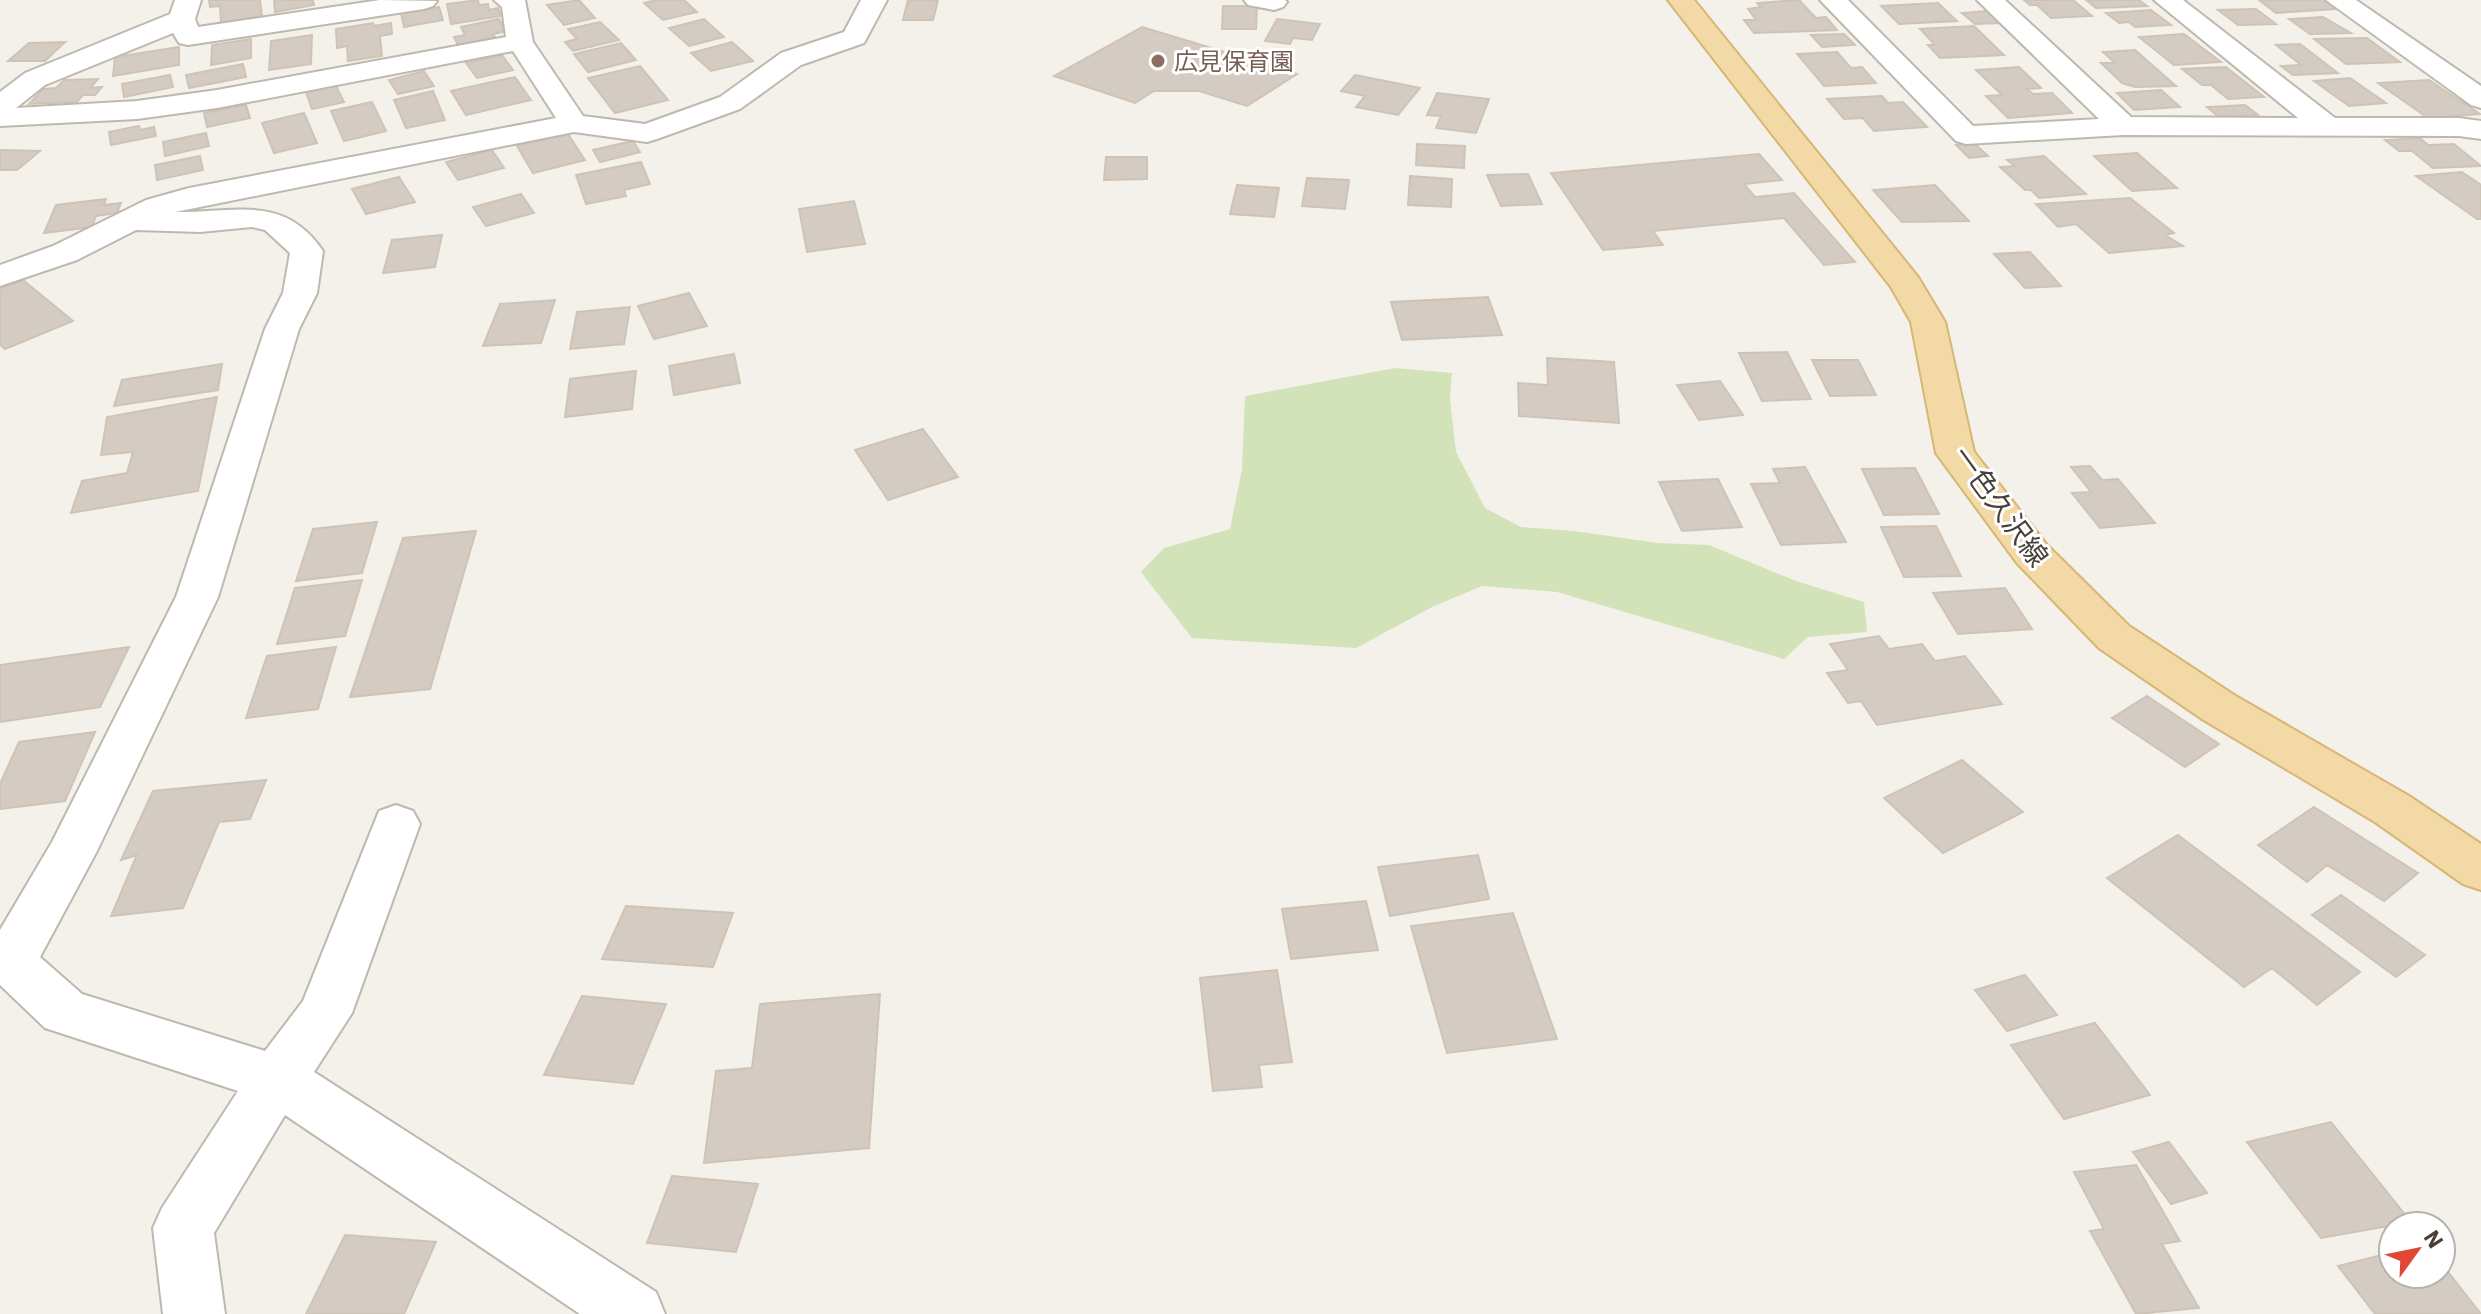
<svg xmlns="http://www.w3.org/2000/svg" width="2481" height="1314" font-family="'IBM Plex Sans','Noto Sans JP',sans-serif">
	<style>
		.green { fill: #d2e3b9 }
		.building { fill: #d4ccc2; stroke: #cec4b6; stroke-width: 2 }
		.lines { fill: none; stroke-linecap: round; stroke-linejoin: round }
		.street-casing { stroke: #beb8af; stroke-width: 4 }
		.primary-casing { stroke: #d7b676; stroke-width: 4 }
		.street { fill: #fff; fill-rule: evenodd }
		.primary { fill: #f3d9a5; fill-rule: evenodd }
		.education-dot { fill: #8d6e63; stroke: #fff; stroke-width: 3 }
		.labels { text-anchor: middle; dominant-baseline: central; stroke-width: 6; stroke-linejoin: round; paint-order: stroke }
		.far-education-label { font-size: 24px; fill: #785e54; stroke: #fff; text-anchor: start }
		.street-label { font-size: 28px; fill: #47413a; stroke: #fff }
	</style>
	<rect width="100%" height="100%" fill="#f4f1eb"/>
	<!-- green -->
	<path class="green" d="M1395,368l57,5 -2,26 6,53 29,56 36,19 53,4 84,12 51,2 87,36 68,21 3,30 -59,5 -24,22 -227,-67 -75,-6 -48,20 -78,42 -164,-10 -51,-66 23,-24 66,-19 12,-60 3,-73z"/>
	<!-- building -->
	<path class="building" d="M209,0h51l2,17 -41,6 -1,-17 -10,1z
		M274,0h39l1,5 -39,7z
		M478,0l1,5 9,-1 1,6 9,-2 3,8 -50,8 -4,-20z
		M579,0l16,18 -31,7 -17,-20z
		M656,0h28l13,12 -34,8 -19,-17z
		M908,0h30l-5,20h-30z
		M1799,0l17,18 10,-1 11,13 -83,3 -10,-13h12l-8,-11 13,-2 -4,-4z
		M2024,0h49l19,16 -41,2 -14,-13h-7z
		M2086,0h53l8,6 -51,2z
		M2259,0h65l14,9 -62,4z
		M1938,3l19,18 -58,3 -18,-18z
		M1223,6h34l-1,23h-34z
		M439,7l4,13 -39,7 -3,-14z
		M2256,9l20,15 -38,1 -20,-15z
		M2151,10l20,15 -36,2 -6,-5 -10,1 -13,-10z
		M1987,11l13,12 -25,1 -13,-11z
		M2323,17l28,16 -41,1 -21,-15z
		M499,19l7,12 -13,3 2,3 -37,8 -4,-8 11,-2 -4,-8z
		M704,19l20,18 -35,9 -20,-18z
		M1277,19l43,5 -8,16 -19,-2 -3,6 -25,-3z
		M600,22l19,18 -46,11 -8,-9 12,-3 -9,-10z
		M373,23l1,3 17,-3 1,11 -12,2 2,20 -34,5 -1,-15 -10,2 -1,-19z
		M1974,26l30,29 -64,3 -12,-13h7l-15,-16z
		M1142,27l155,47 -50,32 -48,-15h-45l-19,12 -81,-27z
		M1844,34l11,11 -33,2 -11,-12z
		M2184,34l37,28 -47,3 -35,-28z
		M312,35l-1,29 -42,6 2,-29z
		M2367,38l33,24 -54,2 -32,-25z
		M251,39v19l-40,7 1,-20z
		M65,42l-20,19h-37l21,-18z
		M732,42l21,19 -42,10 -20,-18z
		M621,43l15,17 -48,12 -14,-18z
		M2300,44l38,29 -45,2 -12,-9 20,-1 -25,-20z
		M179,47v18l-66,11 2,-19z
		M2135,50l41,36 -41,1 -13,-4 -21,-20h14l-12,-11z
		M1837,52l14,16 11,-1 14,16 -52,3 -27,-32z
		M502,55l11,15 -36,8 -11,-15z
		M243,64l3,13 -57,11 -3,-13z
		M640,66l28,34 -53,13 -27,-35z
		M2019,67l22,21 -14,1 6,5 19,-1 20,20 -64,5 -22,-22 16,-1 -26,-25z
		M2226,67l38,30 -36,2 -17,-14h-9l-20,-16z
		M424,71l10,15 -36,8 -9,-14z
		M170,75l3,12 -49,10 -2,-13z
		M1355,75l65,13 -22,27 -42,-8 9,-11 -24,-5z
		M515,77l16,23 -65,15 -15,-24z
		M2350,78l36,25 -37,3 -35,-25z
		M98,79l-8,9 12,-1 -7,8h-12l-6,7 -48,2 14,-15 13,-1 8,-8z
		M2429,80l51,34 -52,4 -50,-35z
		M335,84l9,18 -32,7 -6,-16z
		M2161,90l19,17 -46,3 -17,-17z
		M433,91l12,29 -39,8 -12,-28z
		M1437,93l52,6 -13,34 -40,-5 5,-12 -14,-1z
		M1882,96l6,7 15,-1 24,25 -53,4 -11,-13 -19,1 -17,-20z
		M372,102l14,29 -42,10 -13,-30z
		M246,105l4,13 -43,9 -3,-14z
		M2245,105l13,10 -39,2 -12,-10z
		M304,113l13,30 -43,10 -12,-30z
		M139,126l1,4 14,-3 2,9 -45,9 -2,-13z
		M206,133l3,13 -44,10 -2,-14z
		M568,134l17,26 -52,13 -16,-27z
		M2420,138l8,7 26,-1 27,22 -48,2 -21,-17h-13l-14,-11z
		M633,141l7,11 -40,10 -7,-12z
		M1417,144l48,2 -1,22 -48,-3z
		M1975,144l13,12 -19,2 -13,-13z
		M0,150l40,1 -23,19h-17z
		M492,150l12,18 -46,12 -12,-18z
		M2137,153l40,35 -45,3 -38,-35z
		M1759,154l23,26 -38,4 11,13 39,-4 61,69 -31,3 -40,-47 -131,13 10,14 -60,5 -52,-77z
		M200,156l3,14 -46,10 -2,-15z
		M2044,156l42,38 -47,4 -8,-8h-6l-25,-23 15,-1 -8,-6z
		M1106,157h41v22l-43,1z
		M641,162l9,22 -26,6 2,6 -40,8 -10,-29z
		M2462,172l19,13v34h-4l-61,-43z
		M1528,174l14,30 -41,2 -14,-31z
		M1410,176l42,3 -1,28 -43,-2z
		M399,177l16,25 -49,12 -14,-25z
		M1307,178l42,2 -4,29 -43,-3z
		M1237,185l42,3 -5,29 -44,-3z
		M1935,185l34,36 -67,1 -29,-32z
		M521,194l13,19 -48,13 -13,-19z
		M2130,198l44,35 -9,2 18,11 -74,7 -33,-29 -18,3 -22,-23z
		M106,199l-2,6 17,-2 -4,10 -21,3 -4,11 -48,6 12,-28z
		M854,201l11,43 -58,8 -8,-43z
		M442,235l-7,32 -52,6 9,-33z
		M2030,252l31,34 -36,2 -31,-34z
		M23,280l50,41 -68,28 -5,-4v-56z
		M689,293l18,33 -53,13 -16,-33z
		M1488,297l14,38 -100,5 -11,-38z
		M555,300l-14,43 -58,3 17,-42z
		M630,307l-6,37 -54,5 7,-37z
		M1787,352l24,47 -49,2 -23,-48z
		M734,354l6,29 -66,12 -5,-29z
		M1547,358l67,4 5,61 -100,-7 -1,-33 30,2z
		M1812,360h46l18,35 -46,1z
		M222,364l-4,26 -104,16 8,-26z
		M636,371l-4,38 -67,8 5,-38z
		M1720,381l23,34 -44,5 -22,-35z
		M217,397l-19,94 -127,22 11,-32 45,-8 6,-21 -32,3 6,-38z
		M923,429l35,48 -70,23 -33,-50z
		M2090,466l12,14 16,-1 37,44 -55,5 -28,-35 19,-1 -20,-25z
		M1805,467l41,75 -65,3 -30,-61 29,-1 -7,-14z
		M1915,468l24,46 -55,1 -22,-46z
		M1718,479l24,48 -60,4 -23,-49z
		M377,522l-15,51 -66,8 17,-52z
		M1936,526l25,50 -57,1 -23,-50z
		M476,531l-46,158 -80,8 53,-159z
		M362,580l-17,56 -68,8 18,-56z
		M2005,588l27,41 -74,5 -25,-41z
		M1879,636l10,13 33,-5 13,17 30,-5 37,48 -125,21 -16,-24 -13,2 -21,-30 21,-3 -18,-26z
		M129,647l-29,60 -100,15v-57z
		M336,647l-18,62 -72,9 21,-62z
		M2147,696l72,48 -34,23 -73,-49z
		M95,732l-30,69 -65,8v-25l19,-42z
		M1962,760l61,52 -80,41 -59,-55z
		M266,780l-16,39 -31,3 -36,86 -72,8 26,-61 -16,5 32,-69z
		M2314,807l104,66 -34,28 -57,-36 -20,17 -49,-37z
		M2178,835l182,137 -43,33 -45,-37 -28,19 -137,-109z
		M1478,855l11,44 -99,17 -12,-49z
		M2341,895l84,60 -29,22 -84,-62z
		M1366,901l12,49 -87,9 -9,-50z
		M626,906l107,7 -20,54 -111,-8z
		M1513,913l44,126 -110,14 -36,-127z
		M1277,970l15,92 -33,3 3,22 -49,4 -13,-113z
		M2025,975l32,40 -50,16 -32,-41z
		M880,994l-11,154 -165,15 12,-92 36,-3 8,-64z
		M582,996l84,8 -33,80 -89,-9z
		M2095,1023l55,72 -86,24 -53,-74z
		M2331,1122l80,100 -90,16 -74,-96z
		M2169,1142l38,51 -36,11 -38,-52z
		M2136,1165l44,76 -18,3 37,64 -63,6 -46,-83 14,-2 -30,-57z
		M672,1176l86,8 -22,68 -89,-9z
		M345,1235l91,7 -32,72h-98z
		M2393,1252v22h48v-11l40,51h-106l-37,-48z"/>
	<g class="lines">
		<defs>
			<path id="street" d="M175,0h26l-6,19 3,8 182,-27 57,1 -4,5 -9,3 -236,36 -9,-2 -6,-10 -128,52 -29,23 121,-7 80,-11 289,-53 -4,-30 -8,-7h31l8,42 50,74 62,8 75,-27 61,-44 63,-21 17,-32h26l-23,43 -63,22 -61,44 -83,30 -10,3 -73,-10 -399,80c59,1 109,-19 148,39l-6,42 -18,36 -81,268 -121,254 -57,106 42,37 183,57 38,-50 76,-190 17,-6 17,6 7,13 -68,189 -38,59 342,220 9,22h-85l-295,-199 -71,118 11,81h-62l-10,-86 9,-20 76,-117 -193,-63 -45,-43v-55l52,-88 124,-245 89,-268 18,-36 7,-40 -25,-23 -13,-3 -52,5 -64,-2 -59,30 -77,26v-21l53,-19 93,-46 43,-12 367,-70 -43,-67 -296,57 -80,11 -137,7v-34l25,-19 145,-59z
				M1244,0h41l2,2 -4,5 -9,3 -26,-5z
				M1820,0h28l125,126 126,-7 -122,-119h28l126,117 167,1 -144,-118h29l152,118h124l22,3v18l-22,-3 -336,-1 -157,9 -10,-3z
				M2326,0h30l125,86v22l-10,-3z"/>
			<path id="primary" d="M1668,0h26l224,277 27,45 29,130 73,93 82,81 105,69 175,101 72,48v46l-18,-6 -88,-62 -173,-103 -103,-71 -82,-85 -81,-110 -25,-131 -20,-35z"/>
		</defs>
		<!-- street casing -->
		<use href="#street" class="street-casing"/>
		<!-- primary casing -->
		<use href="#primary" class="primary-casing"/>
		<!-- street -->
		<use href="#street" class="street"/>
		<!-- primary -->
		<use href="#primary" class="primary"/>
	</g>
	<!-- markers -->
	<circle class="education-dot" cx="1158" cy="61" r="8"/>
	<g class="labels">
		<!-- far-education labels -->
		<g class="far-education-label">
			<text x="1174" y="61">広見保育園</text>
		</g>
		<!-- street labels -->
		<g class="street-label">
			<text transform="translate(2001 506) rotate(54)">一色久沢線</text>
		</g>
	</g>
	<!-- north arrow -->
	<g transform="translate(2417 1250) rotate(57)"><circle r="38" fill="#ffffff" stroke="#b5b3b0" stroke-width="2"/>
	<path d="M0-6L14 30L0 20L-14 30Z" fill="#e14735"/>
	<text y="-12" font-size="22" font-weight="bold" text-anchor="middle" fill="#47413a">N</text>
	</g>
</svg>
